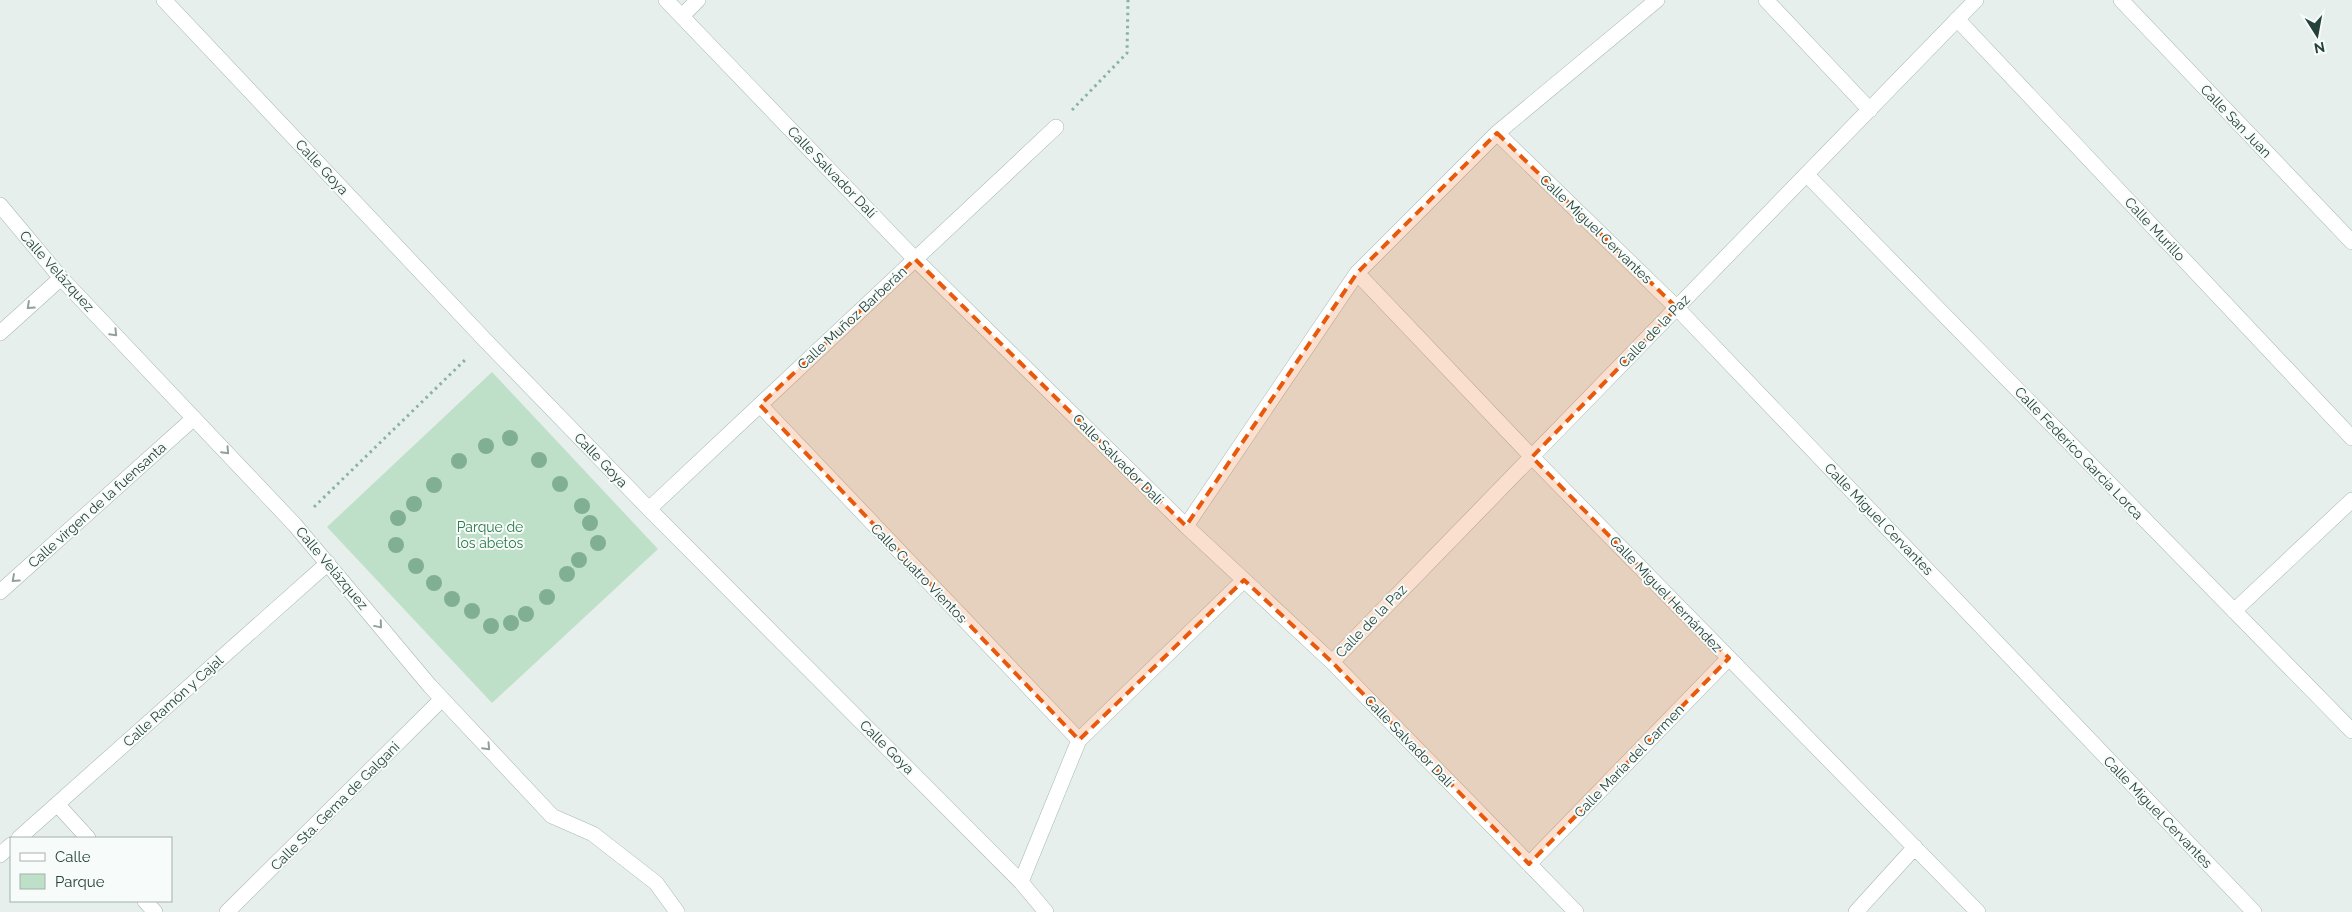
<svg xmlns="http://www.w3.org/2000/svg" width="2352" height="912" font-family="Raleway,sans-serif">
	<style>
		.green { fill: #bfe0c8 }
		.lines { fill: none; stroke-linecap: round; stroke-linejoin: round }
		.street-casing { stroke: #a8b8b2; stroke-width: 16 }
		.path { stroke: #86b3a5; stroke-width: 3; stroke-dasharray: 2.5 4; stroke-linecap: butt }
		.street { stroke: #fff; stroke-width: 15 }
		.tree { fill: #80af93 }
		.oneway { stroke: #92a09c }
		.marked { fill: #e8590c; fill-opacity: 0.2; stroke: #e8590c; stroke-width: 4; stroke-dasharray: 10 6; stroke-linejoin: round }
		.labels { text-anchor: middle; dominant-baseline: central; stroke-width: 4; stroke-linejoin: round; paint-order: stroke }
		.street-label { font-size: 14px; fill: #24423a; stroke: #f7fbf9 }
		.park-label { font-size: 14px; fill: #2d7a4b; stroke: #f7fbf9 }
	</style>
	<rect width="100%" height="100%" fill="#e6efeb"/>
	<!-- green -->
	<path class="green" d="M492,372l166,177 -166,154 -165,-176z"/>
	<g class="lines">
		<defs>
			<path id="street" d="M164,0l321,340 164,169 372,373 25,30
				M666,0l249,259 271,267 146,136 244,250
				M1766,0l104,110
				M2121,0l231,242
				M682,16l16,-16
				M1957,19l395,419
				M1497,133l180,175 577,604
				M1807,175l545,556
				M0,205l61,73 234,247 135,161 122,130 41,18 63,49 21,29
				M1357,273l175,184 446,455
				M0,333l61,-55
				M760,405l319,335
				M649,509l407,-382
				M1186,526l171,-253 140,-140 160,-133
				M0,592l194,-174
				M2234,611l118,-111
				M1332,662l644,-662
				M57,804l31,34
				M19,838l309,-275
				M0,855l11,-10
				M1529,864l200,-206
				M1021,882l58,-142 165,-160
				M145,901l10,11
				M227,912l215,-213
				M1856,912l59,-65"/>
		</defs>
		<!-- street casing -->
		<use href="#street" class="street-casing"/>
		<!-- path -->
		<path class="path" d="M1072,110l55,-57 1,-53
			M314,507l153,-149"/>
		<!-- street -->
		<use href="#street" class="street"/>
	</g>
	<!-- trees -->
	<g class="tree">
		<circle cx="510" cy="438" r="8"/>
		<circle cx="486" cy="446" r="8"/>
		<circle cx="539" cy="460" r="8"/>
		<circle cx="459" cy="461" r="8"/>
		<circle cx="560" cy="484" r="8"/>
		<circle cx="434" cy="485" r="8"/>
		<circle cx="414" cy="504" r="8"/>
		<circle cx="582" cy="506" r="8"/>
		<circle cx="398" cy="518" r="8"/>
		<circle cx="590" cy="523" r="8"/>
		<circle cx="598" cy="543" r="8"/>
		<circle cx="396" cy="545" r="8"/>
		<circle cx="579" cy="560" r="8"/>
		<circle cx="416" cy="566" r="8"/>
		<circle cx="567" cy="574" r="8"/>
		<circle cx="434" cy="583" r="8"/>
		<circle cx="547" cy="597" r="8"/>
		<circle cx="452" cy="599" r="8"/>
		<circle cx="472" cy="611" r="8"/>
		<circle cx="526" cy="614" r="8"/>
		<circle cx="511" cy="623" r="8"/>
		<circle cx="491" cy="626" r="8"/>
	</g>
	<!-- one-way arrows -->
	<defs><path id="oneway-chevron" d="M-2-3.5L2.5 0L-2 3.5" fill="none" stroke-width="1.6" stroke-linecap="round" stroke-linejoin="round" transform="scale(1.25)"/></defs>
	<g class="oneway">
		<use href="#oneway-chevron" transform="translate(30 306) rotate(138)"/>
		<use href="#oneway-chevron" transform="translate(114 333) rotate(46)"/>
		<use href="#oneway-chevron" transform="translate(226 451) rotate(47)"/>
		<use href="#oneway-chevron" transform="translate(15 579) rotate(138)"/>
		<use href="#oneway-chevron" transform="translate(379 625) rotate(50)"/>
		<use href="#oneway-chevron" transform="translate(487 747) rotate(47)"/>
	</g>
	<!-- marked area -->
	<path class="marked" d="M1497,133l180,175 -145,149 197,201 -200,206 -197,-202 -88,-82 -165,160 -319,-335 155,-146 271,267 171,-253z"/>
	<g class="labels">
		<!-- street labels -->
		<g class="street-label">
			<text transform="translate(2236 121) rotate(46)">Calle San Juan</text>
			<text transform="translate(322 167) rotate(47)">Calle Goya</text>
			<text transform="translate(832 172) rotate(46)">Calle Salvador Dalí</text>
			<text transform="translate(1596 229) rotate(44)">Calle Miguel Cervantes</text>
			<text transform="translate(2155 229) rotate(47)">Calle Murillo</text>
			<text transform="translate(57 271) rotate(48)">Calle Velázquez</text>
			<text transform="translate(852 318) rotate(-43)">Calle Muñoz Barberán</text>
			<text transform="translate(1654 331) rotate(-46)">Calle de la Paz</text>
			<text transform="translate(2079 453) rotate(46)">Calle Federico García Lorca</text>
			<text transform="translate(1118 459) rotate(45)">Calle Salvador Dalí</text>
			<text transform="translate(601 460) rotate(46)">Calle Goya</text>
			<text transform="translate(97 505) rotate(-42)">Calle virgen de la fuensanta</text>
			<text transform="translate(1879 519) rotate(46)">Calle Miguel Cervantes</text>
			<text transform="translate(332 568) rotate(50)">Calle Velázquez</text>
			<text transform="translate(919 573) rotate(46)">Calle Cuatro Vientos</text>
			<text transform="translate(1666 594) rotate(46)">Calle Miguel Hernández</text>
			<text transform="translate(1371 621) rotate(-46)">Calle de la Paz</text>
			<text transform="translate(173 701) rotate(-42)">Calle Ramón y Cajal</text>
			<text transform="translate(1409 741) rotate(46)">Calle Salvador Dalí</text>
			<text transform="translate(887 747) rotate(45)">Calle Goya</text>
			<text transform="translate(1629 761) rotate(-46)">Calle María del Carmen</text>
			<text transform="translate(335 806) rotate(-45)">Calle Sta. Gema de Galgani</text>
			<text transform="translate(2158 812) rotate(46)">Calle Miguel Cervantes</text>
		</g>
		<!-- park labels -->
		<g class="park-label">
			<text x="490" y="527">Parque de<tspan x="490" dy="16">los abetos</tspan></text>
		</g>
	</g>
	<!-- legend -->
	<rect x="10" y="837" width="162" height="65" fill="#f7fbf9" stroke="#a3b1ad"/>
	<rect x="20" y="853" width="25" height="8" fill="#ffffff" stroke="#a3b1ad"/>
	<text x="55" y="862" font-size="15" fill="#24423a">Calle</text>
	<rect x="20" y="874" width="25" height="15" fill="#bfe0c8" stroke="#a3b1ad"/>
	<text x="55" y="887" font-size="15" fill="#24423a">Parque</text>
	<!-- north arrow -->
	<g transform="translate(2317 35) rotate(169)" stroke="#f7fbf9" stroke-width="4" paint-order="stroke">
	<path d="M0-4L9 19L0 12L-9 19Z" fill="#24423a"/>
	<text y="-8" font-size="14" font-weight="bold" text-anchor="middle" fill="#24423a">N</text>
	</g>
</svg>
